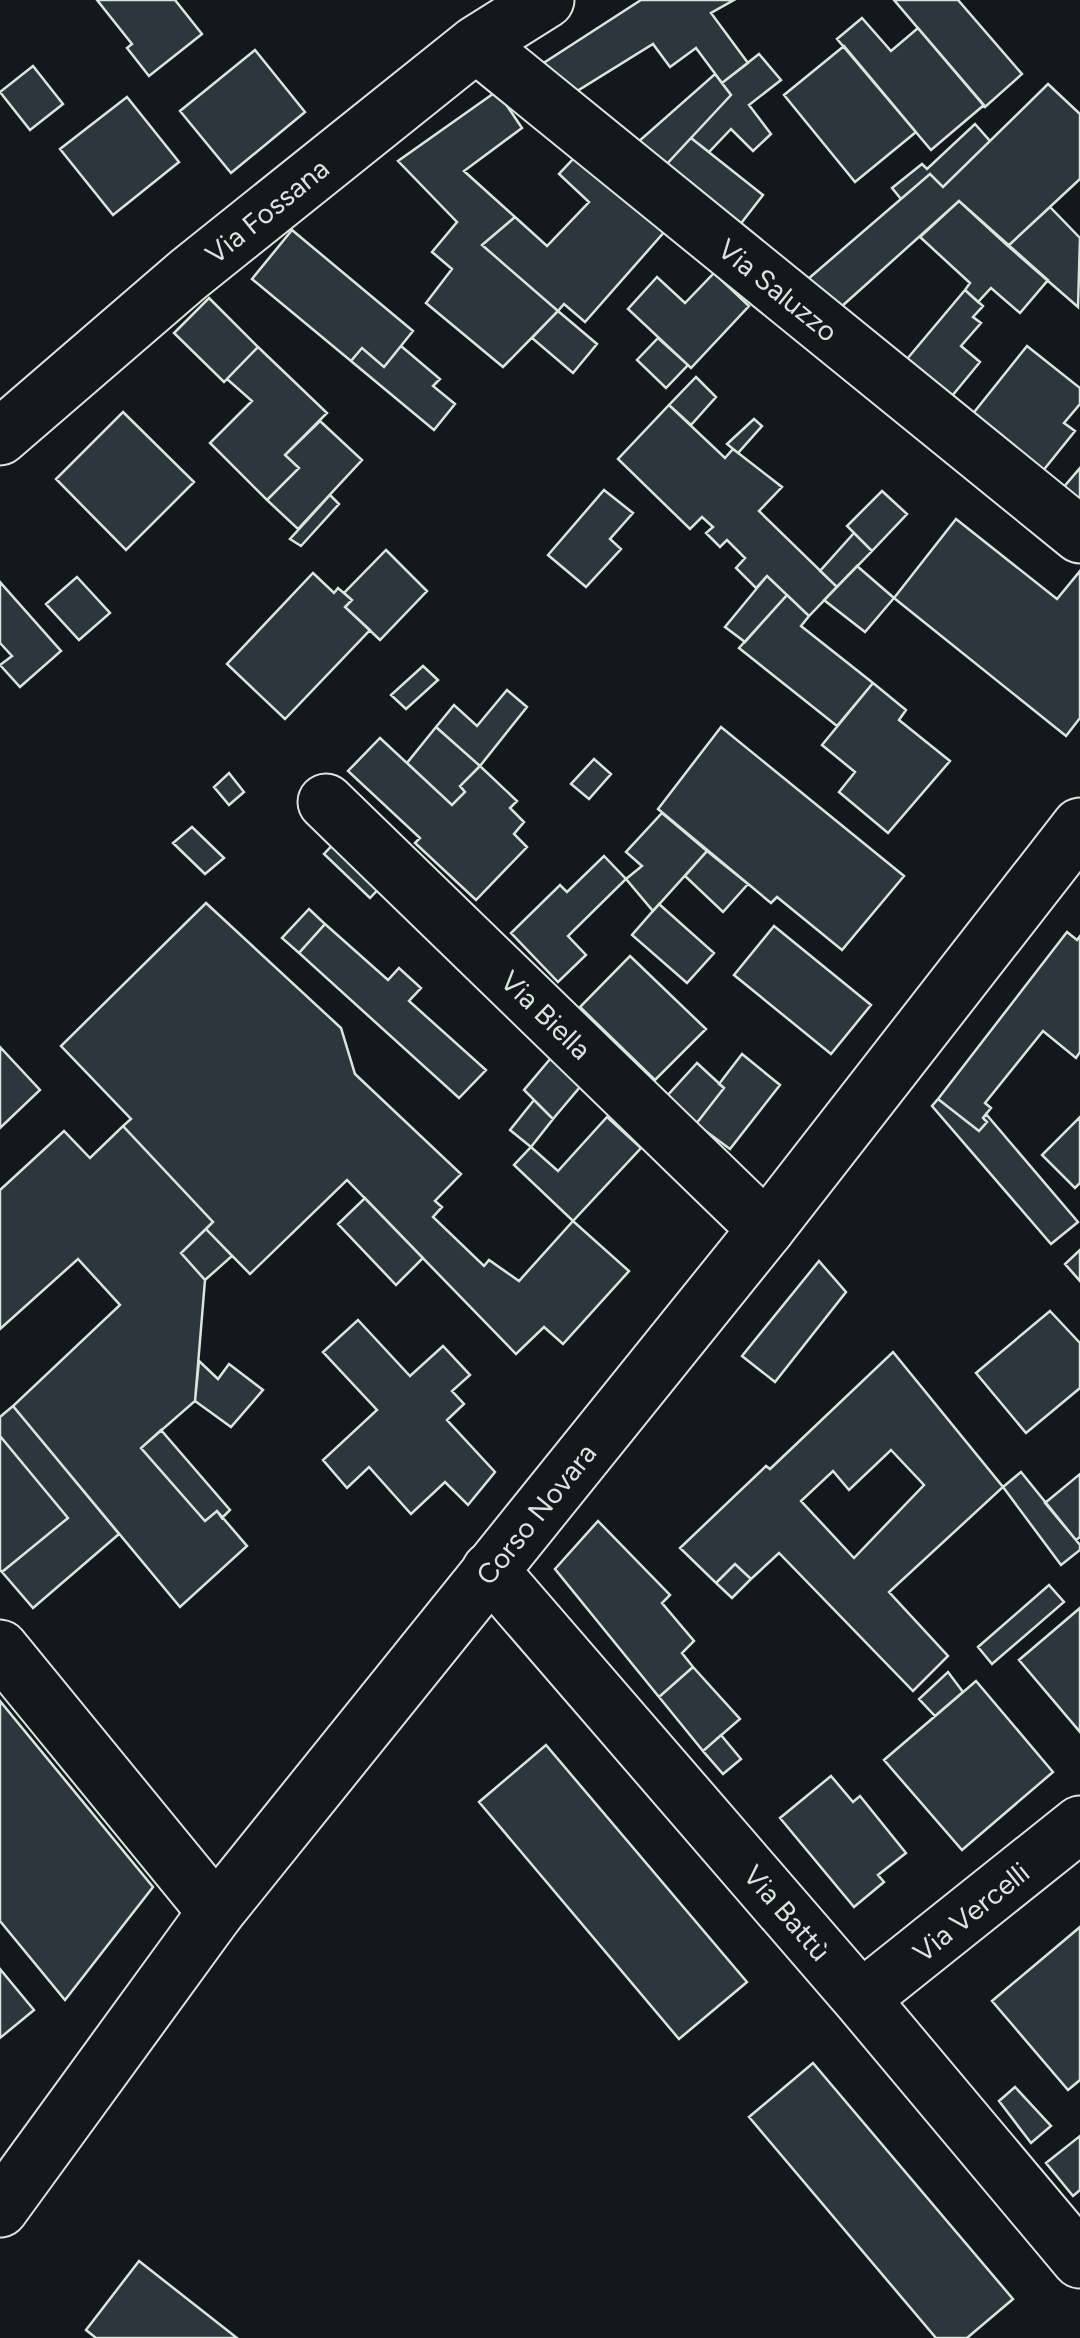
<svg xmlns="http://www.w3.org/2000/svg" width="1080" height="2338" font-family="Figtree,sans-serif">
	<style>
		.building { fill: #2c363c; stroke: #d8e6dc; stroke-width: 2.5; fill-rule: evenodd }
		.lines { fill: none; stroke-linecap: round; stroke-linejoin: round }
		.minor-casing { stroke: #d8e6dc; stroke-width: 59 }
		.major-casing { stroke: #d8e6dc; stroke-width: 59 }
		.minor { stroke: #14181c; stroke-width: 55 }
		.major { stroke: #14181c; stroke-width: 55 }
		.labels { text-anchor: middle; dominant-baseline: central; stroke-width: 8; stroke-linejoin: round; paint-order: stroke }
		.street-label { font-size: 28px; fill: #d8e6dc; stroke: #14181c }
	</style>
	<rect width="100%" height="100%" fill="#14181c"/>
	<!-- building -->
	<path class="building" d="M97,0h78l27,34 -53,42 -22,-28 5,-4z
		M641,0h93l-23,13 37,50 -26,20 -26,-35 -26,19 -17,-23 -84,52 -27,-32z
		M894,0h64l64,74 -37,33z
		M862,18l29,33 27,-23 66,77 -53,45 -94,-111z
		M844,46l72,86 -61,50 -71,-87z
		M255,50l50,62 -74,61 -51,-62z
		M759,54l22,26 -32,25 22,29 -18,17 -22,-22 -22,23 -18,-14 40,-43 -9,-12z
		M33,66l30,38 -33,26 -30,-38z
		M715,74l16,21 -67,72 -26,-25z
		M1048,84l32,30v65l-72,67 -49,-45 -118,106 -33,-28 122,-105 13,13z
		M497,91l25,37 -58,43 51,46 -33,28 76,66 -55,56 -77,-64 26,-34 -20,-17 25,-30 -59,-61z
		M127,97l52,65 -66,53 -53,-66z
		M975,124l15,17 -47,46 -13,-13 -29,25 -9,-11 30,-24 5,5z
		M691,138l72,57 -24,31 -75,-59z
		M575,157l91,73 -81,92 -21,-18 -6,7 -76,-66 33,-28 32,29 42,-44 -30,-28z
		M959,201l89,79 -28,33 -29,-25 -13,14 -13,-12 5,-7 -50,-46z
		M1050,207l30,31 -2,69 -70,-61z
		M292,230l121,101 -29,36 -22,-19 -11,13 -99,-82z
		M714,273l35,33 -58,62 -63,-59 29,-32 28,26z
		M965,290l18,16 -10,11 8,6 -20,23 19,16 -28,34 -45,-37z
		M209,298l49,49 -34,35 -50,-49z
		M558,311l39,33 -24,29 -41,-35z
		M658,338l30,27 -22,23 -29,-28z
		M401,346l39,33 -7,7 22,18 -21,26 -83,-69 11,-13 22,19z
		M1027,346l53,42v16l-16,19 11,8 -33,41 -71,-56z
		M258,347l69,66 -42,42 14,13 -32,32 -57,-57 42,-42 -25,-22z
		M696,377l20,20 -25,28 -22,-20z
		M669,405l56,53 8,-9 49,38 -23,24 78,76 -28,29 -42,-40 -11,12 -20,-20 9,-10 -18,-18 -7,7 -14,-14 7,-6 -11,-10 -12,12 -72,-70z
		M123,412l71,70 -68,68 -70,-71z
		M754,419l8,7 -24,27 -11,-9z
		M320,421l42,39 -64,69 -31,-29 32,-32 -14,-13z
		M1080,468v35l-18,-14z
		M604,490l29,23 -23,26 11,10 -35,38 -38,-32z
		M882,491l25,23 -35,37 -25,-25z
		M330,495l9,9 -38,42 -11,-7z
		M956,519l101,80 23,-28v147l-14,18 -172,-138z
		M854,533l18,18 -35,36 -17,-16z
		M386,550l41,41 -47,49 -35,-33 7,-7 -8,-7z
		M857,566l37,32 -29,34 -41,-32z
		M313,573l21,20 4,-5 14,12 -7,7 25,23 -85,89 -58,-55z
		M767,576l20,19 -42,47 -20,-15z
		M77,577l33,36 -31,27 -33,-36z
		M0,582l61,69 -41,36 -20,-22 12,-9 -12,-13z
		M787,595l22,21 -8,10 72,57 -36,43 -98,-78z
		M423,666l15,14 -32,29 -15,-14z
		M873,683l33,27 -7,10 51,41 -62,72 -49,-41 16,-20 -33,-27z
		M507,690l20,17 -47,59 -44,-39 18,-22 23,21z
		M436,727l44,39 -20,20 5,6 -13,13 -45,-42z
		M721,727l183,149 -62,74 -65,-53 -6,6 -113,-94z
		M380,738l72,67 13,-13 -5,-6 20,-20 37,35 -7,7 14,14 -10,12 13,13 -51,53 -61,-57 5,-5 -72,-67z
		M594,759l17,15 -22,25 -18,-15z
		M229,773l15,19 -15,13 -15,-18z
		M662,813l45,38 -54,60 -27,-32 16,-13 -16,-14z
		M192,827l32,31 -19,16 -32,-31z
		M341,836l45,45 -16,17 -46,-44z
		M707,851l41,33 -25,28 -38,-36z
		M604,856l22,23 -58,57 18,19 -28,27 -47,-49 49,-48 7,7z
		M206,903l135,125 14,46 106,100 -26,27 7,6 -9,10 51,49 5,-6 30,21 54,-60 56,50 -66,73 -19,-17 -28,27 -169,-174 -97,94 -44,-45 7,-7 -90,-96 8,-7 -70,-73z
		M659,904l55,49 -27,30 -55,-48z
		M309,909l16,15 -26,29 -17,-15z
		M325,924l63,56 11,-12 22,20 -12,13 77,69 -27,28 -160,-145z
		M774,926l97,79 -40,49 -97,-79z
		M1067,932l10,8 3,-4v116l-4,6 -33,-27 -58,72 6,5 -8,10 4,4 -8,9 -41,-32z
		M630,956l76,73 -51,51 -75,-73z
		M0,1047l40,43 -40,38z
		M556,1052l29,29 -32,38 -29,-29z
		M742,1054l38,31 -50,64 -34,-25 28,-36 -5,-4z
		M697,1063l27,25 -28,36 -29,-28z
		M938,1099l41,32 8,-9 -4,-4 3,-4 92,108 -27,22 -119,-138z
		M534,1100l19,19 -22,28 -21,-17z
		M607,1117l34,31 -68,73 -59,-56 17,-18 27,24z
		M1080,1117v66l-5,5 -33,-33z
		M123,1126l90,96 -32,31 24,27 -10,121 -54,47 64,73 12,-10 30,35 -67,61 -167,-201 107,-101 -42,-46 -78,70v-139l64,-59 26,27z
		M365,1198l58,60 -27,27 -58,-61z
		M206,1229l26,27 -27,24 -24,-27z
		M1080,1250v31l-15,-17z
		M819,1261l27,31 -71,90 -33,-26z
		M1050,1311l30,32v45l-54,45 -50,-60z
		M358,1320l52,56 33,-30 27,29 -18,16 12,13 -17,16 48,52 -27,33 -23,-23 -34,32 -42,-47 -22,21 -24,-28 54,-50 -54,-58z
		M893,1352l110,135 -114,105 59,64 -35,35 -134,-138 -28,26 -16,-15 -19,19 -36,-35 86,-82 4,3zM891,1450l33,35 -70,73 -53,-57 32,-30 16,19z
		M199,1361l19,18 11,-15 34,26 -32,37 -36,-26z
		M13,1406l106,128 -86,74 -31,-36 66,-54 -68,-82v-19z
		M161,1430l69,80 -8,8 -5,-7 -12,10 -64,-73z
		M0,1436l68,82 -66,54 -2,-2z
		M1021,1472l59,73v5l-19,15 -58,-78z
		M1080,1474v63l-4,3 -31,-37z
		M598,1521l72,74 -8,8 32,38 -12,12 11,14 -34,30 -104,-128z
		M735,1564l16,15 -19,19 -16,-15z
		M1049,1585l15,17 -72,62 -14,-17z
		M1080,1608v124l-61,-72z
		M693,1667l47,52 -37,32 -44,-54z
		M948,1672l15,20 -28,24 -16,-17z
		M976,1681l77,91 -91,78 -78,-90z
		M0,1701l153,186 -88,113 -65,-79z
		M721,1735l20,24 -18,15 -20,-23z
		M546,1745l201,237 -68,57 -200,-237z
		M831,1776l22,26 7,-6 46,57 -28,22 6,7 -30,25 -74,-89z
		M1080,1927v153l-12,10 -76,-89z
		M0,1969l34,41 -34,28z
		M813,2063l200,236 -46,39h-31l-187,-221z
		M1015,2087l36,39 -20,17 -32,-42z
		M1080,2136v54l-7,6 -27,-33z
		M139,2261l98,77h-141l-10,-8z"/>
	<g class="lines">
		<defs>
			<path id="minor" d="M476,44l604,491
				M0,437l189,-163 287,-230 70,-44
				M326,802l440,427
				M490,1570l371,429 219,261
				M0,1648l216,264
				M861,1999l219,-175"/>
			<path id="major" d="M0,2209l216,-297 550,-683 314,-403"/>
		</defs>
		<!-- minor casing -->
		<use href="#minor" class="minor-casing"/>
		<!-- major casing -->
		<use href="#major" class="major-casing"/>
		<!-- minor -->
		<use href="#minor" class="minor"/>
		<!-- major -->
		<use href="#major" class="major"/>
	</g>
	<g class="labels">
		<!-- street labels -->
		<g class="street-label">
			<text transform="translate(267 211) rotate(-39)">Via Fossana</text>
			<text transform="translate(778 290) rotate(39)">Via Saluzzo</text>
			<text transform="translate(546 1015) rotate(44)">Via Biella</text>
			<text transform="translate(536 1514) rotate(-51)">Corso Novara</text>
			<text transform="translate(971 1912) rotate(-39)">Via Vercelli</text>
			<text transform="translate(787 1913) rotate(49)">Via Battù</text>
		</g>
	</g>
</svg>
